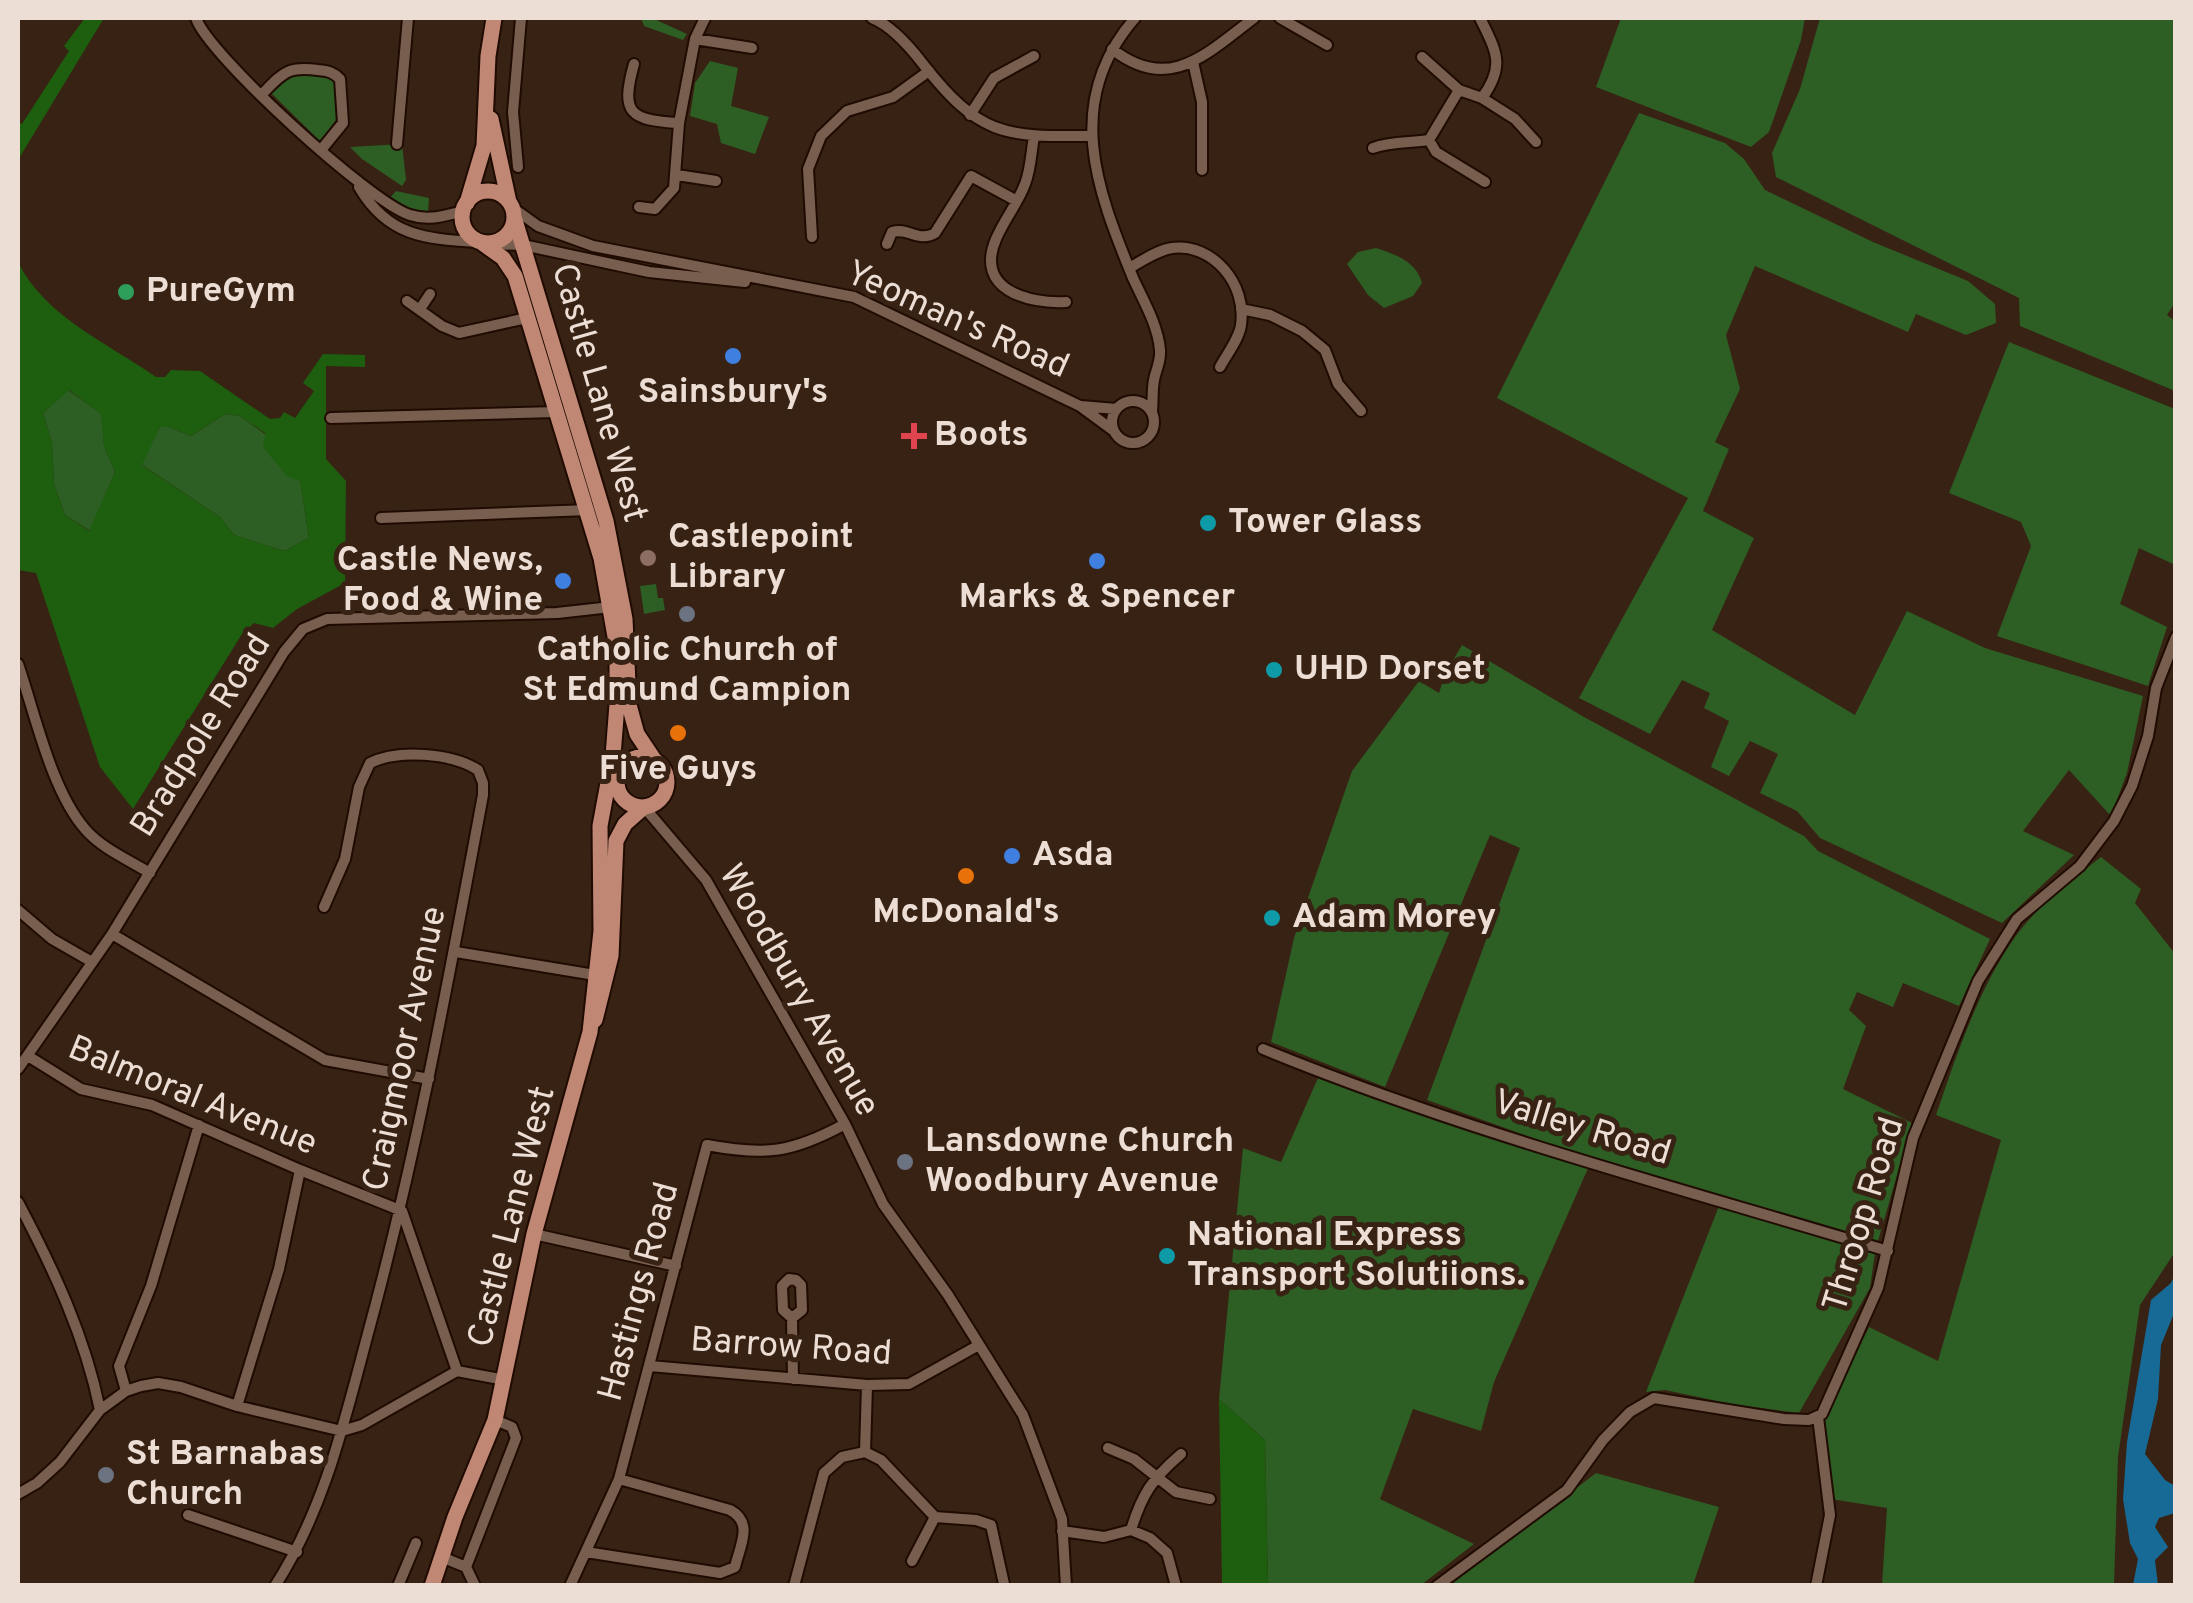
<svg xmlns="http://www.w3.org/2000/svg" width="2193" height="1603" font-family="Overpass,sans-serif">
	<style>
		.green { fill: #2d5e24 }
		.forest { fill: #1d5e0f; fill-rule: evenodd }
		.water { fill: #166a95 }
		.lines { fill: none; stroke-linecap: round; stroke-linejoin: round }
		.street-casing { stroke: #1f0b01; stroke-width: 14 }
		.primary-casing { stroke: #1f0b01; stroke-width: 19 }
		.street { stroke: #785e4e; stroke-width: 10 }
		.primary { stroke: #c18775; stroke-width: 15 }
		.leisure-dot { fill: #2e9e5b; stroke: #382214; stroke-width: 4 }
		.shop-dot { fill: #3f7fe0; stroke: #382214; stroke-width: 4 }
		.health-dot { fill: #e0444e; stroke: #382214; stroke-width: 4 }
		.culture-dot { fill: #0f9aa8; stroke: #382214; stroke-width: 4 }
		.education-dot { fill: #8d6e63; stroke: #382214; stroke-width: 4 }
		.worship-dot { fill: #6b7280; stroke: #382214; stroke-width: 4 }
		.food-dot { fill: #e8710a; stroke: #382214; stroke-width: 4 }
		.labels { text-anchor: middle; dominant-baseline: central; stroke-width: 10; stroke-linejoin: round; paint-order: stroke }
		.poi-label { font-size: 35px; font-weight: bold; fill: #edded5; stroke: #382214; text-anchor: start }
		.street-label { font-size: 35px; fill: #edded5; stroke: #382214 }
	</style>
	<rect width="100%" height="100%" fill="#382214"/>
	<!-- green -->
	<path class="green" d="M641,18h11l35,16 -4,6 -39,-14z
		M1621,18h184l-4,22 -32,92 -18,15 -155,-60z
		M1820,18h355l1,283 -9,14 8,6v70l-155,-65 -1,-28 -243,-121 -4,-24 28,-64z
		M710,61l28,7 -7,38 38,11 -14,37 -34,-11 -4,-19 -27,-8 5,-33z
		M298,72l31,5 9,9 1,30 -19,25 -49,-48 14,-16z
		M1639,113l86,30 19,16 21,31 108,52 95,39 27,23 1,19 -30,12 -50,-21 -8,18 -153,-66 -29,69 14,54 -25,53 14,7 -26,62 51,27 -42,92 143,85 52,-104 78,37 158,48 -16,77 -16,43 -42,-46 -46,61 51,24 -72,68 -182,-85 -23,-27 -37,-18 18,-39 -28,-13 -21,35 -18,-9 18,-46 -25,-13 6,-15 -28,-13 -32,54 -71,-36 109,-200 -191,-100z
		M402,144l4,36 -4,6 -40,-27 -12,-12z
		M396,191l33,7 -1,14 -12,1 -27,-14z
		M1376,248c19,6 41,14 46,35l-9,13 -29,12 -16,-13 -21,-31 11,-12z
		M2009,342l166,67v156l-36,-17 -19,56 47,23 -19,59 -151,-50 34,-90 -10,-24 -72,-29z
		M68,390l34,24 2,32 11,26 -25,59 -25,-16 -11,-31 -2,-41 -9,-30z
		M225,414l15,2 25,18 35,46 9,58 -25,13 -50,-16 -14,-18 -79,-53 19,-37h9l22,9z
		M656,584l2,14h5l2,12 -21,4 -4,-28z
		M1462,645l122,72 220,119 14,15 172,88 -31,67 -56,-23 -10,24 -36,-15 -8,18 17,16 -23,63 69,34 -34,118 -331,-98 -120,-43 93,-252 -30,-13 -105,252 -114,-45 23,-104 58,-167 67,-90 20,12 6,-19z
		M2101,857l40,32 -6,14 41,52 -1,297 -35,53 -22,152 -4,128h-232l5,-77 -56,-9 -6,-81 44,-91 69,34 63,-221 -65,-25c20,-58 40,-120 75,-172 22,-34 58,-61 90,-86z
		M1318,1078l271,88 -95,216 -13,49 -68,-22 -33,90 94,45 -53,41h-153l-3,-145 -46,-41 24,-251 38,14z
		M1719,1206l156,47 -5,35 -71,125 -68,-9 -66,-14 -19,2z
		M1596,1473l123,34 -26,78 -244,1z"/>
	<!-- forest -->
	<path class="forest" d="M85,18h19l-86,142v-38l4,2 47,-73 -5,-5z
		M18,262c26,54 91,82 138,115h9l6,-7 29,1 70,48 10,-1 4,-6 11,6 19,-27 -11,-8 20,-29 42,1v12l-39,-1v93l20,22 -1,102 -48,26 -24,19 -19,-5 -12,11 -109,175 -33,-42 -64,-194 -18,-3zM69,390l32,24 3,32 11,26 -26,59 -24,-16 -11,-31 -2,-41 -9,-30zM225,414l15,2 25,17 -2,14 24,29 13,5 9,57 -25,13 -50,-16 -14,-18 -78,-52 18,-38h9l22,9z
		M1219,1399l46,41 3,145h-46z"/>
	<!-- water -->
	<path class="water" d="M2175,1274v37l-14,34 -3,54 -13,55 20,26 10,6v27l-16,5 -4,9 13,20 -13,13 3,25h-25l5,-26 -8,-16 -7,-44 4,-57 24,-142 20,-17z"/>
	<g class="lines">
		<defs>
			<path id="street" d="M196,18c12,37 175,185 214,197 18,6 35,1 53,-4
				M872,18c20,8 38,29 51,46 56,71 79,73 167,72
				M1135,18c-72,83 -39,170 -2,260 10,22 25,47 27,72 1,12 -4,19 -6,30 -2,10 -1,21 -2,31
				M1280,18l47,27
				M695,39l57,9
				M1112,49c57,45 94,5 142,-31
				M1422,57l37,33
				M1193,62l9,40v68
				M634,64c-14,50 -4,56 45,59
				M262,94c21,-21 25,-28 56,-24 10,1 15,2 22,9l3,44 -22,27
				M1482,98l33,21 21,23
				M970,115l24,-37 40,-22
				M1034,137c-3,15 -3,32 -9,47 -7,19 -21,36 -29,55 -22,51 33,65 70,63
				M1429,140l7,12 49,30
				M397,144l11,-126
				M1373,148c17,-7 38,-5 56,-8l30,-50 23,8c24,-33 14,-47 -2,-80
				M518,167l-5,-55 8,-94
				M677,175l39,6
				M359,187c29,50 67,52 119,55
				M639,207l16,2 19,-21 5,-65 16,-84 10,-21
				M513,208l25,18 55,20 261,51 226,109 34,25
				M812,237l-4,-68 13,-33 26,-25 46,-14 36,-26
				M488,244l35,1 126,27 96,10
				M887,244l5,-12c16,-5 27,11 43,1l36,-57 44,24
				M1129,268c13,-7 29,-18 43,-20 41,-5 75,36 69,77 -2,14 -14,29 -21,42
				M407,301l35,25 17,7 68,-15
				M420,309l10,-15
				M1241,309l29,6 32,16 23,19 13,34 23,27
				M1112 422a21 21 0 1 1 42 0a21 21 0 1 1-42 0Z
				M1081,406l35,3
				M331,418l227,-6
				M381,518l208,-8
				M18,664c17,49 33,126 67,165 16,19 44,31 65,44
				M644,807l62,73 139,244 38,80 65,91 75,120 39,104 4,67
				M18,910l34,29 40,23
				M112,934l213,126 104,19
				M456,952l139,23
				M1263,1049c202,83 416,139 625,202
				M28,1056l53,33 71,16 148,65 102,41 55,160
				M18,1069l94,-135 172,-282 19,-23 24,-10 230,-6 54,-6
				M18,1202c35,66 67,134 82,208
				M534,1234l142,32
				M792,1318l-9,-8 -1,-24 7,-7 7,1 5,5 1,25 -10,8 1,61
				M650,1366l217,19 42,-1 70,-39
				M126,1391l-7,-25 32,-80 48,-161
				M237,1406l42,-137 21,-99
				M1108,1448l26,11 42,33 34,7
				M865,1452l16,8 54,57 41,3 15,5 13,59
				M18,1494l19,-11 23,-21 40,-52 26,-19 15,-5 17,-3 23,4 56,19 105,25 20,-6 95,-54 48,9
				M188,1515l109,37
				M1131,1530c11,-36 21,-51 50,-76
				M1062,1531l42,6 27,-7 19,8 17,15 9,33
				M586,1552l134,21 15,-6c5,-22 19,-44 -5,-57l-111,-31
				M444,1558l22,9 9,19
				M912,1561l23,-44
				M466,1567l50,-129 -4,-11 -17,-7
				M275,1586c49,-76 69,-163 92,-249 49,-179 82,-360 116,-542v-12l-5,-13c-26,-17 -80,-21 -108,-7l-11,24 -14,72 -21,48
				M398,1586l18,-43
				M570,1586l49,-107 88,-334c58,11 85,8 138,-21
				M794,1586l30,-113 18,-16 23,-5 2,-67
				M1437,1586l130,-96 36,-50 27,-28 24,-14 130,21 25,1 13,-6 56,-126 35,-150 65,-157 39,-62 63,-53 34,-45 18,-35 16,-50 8,-48 20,-51
				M1816,1586l14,-71 -12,-98"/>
			<path id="primary" d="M491,119l18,83
				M462 217a26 26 0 1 1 52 0a26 26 0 1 1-52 0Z
				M467,203l17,-57 4,-90 6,-38
				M514,217l92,304 19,98 4,86 8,29 18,27
				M617 782a25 25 0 1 1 50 0a25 25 0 1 1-50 0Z
				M595,1020l16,-64 5,-115 9,-17 19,-17
				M432,1586l23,-69 40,-97 39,-186 56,-202 11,-101 -1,-105 13,-70 4,-52v-56l-16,-90 -86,-282 -12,-18 -21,-15"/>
		</defs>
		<!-- street casing -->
		<use href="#street" class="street-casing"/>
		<!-- primary casing -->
		<use href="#primary" class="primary-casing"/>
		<!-- street -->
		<use href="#street" class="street"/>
		<!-- primary -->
		<use href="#primary" class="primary"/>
	</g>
	<!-- markers -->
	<circle class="leisure-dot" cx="126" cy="292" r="10"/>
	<g class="shop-dot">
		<circle cx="733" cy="356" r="10"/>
		<circle cx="1097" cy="561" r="10"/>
		<circle cx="563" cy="581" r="10"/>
		<circle cx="1012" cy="856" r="10"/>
	</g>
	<path class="health-dot" d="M909 421h10v10h10v10h-10v10h-10v-10h-10v-10h10z"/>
	<g class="culture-dot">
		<circle cx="1208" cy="523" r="10"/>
		<circle cx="1274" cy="670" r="10"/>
		<circle cx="1272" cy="918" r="10"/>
		<circle cx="1167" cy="1256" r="10"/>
	</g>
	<circle class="education-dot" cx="648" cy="558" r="10"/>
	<g class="worship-dot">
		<circle cx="687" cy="614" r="10"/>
		<circle cx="905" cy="1162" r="10"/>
		<circle cx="106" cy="1475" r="10"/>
	</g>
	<g class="food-dot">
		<circle cx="678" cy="733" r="10"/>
		<circle cx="966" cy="876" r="10"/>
	</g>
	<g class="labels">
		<!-- poi labels -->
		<g class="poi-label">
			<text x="146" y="292">PureGym</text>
			<text x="733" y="393" text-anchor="middle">Sainsbury's</text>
			<text x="934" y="436">Boots</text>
			<text x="1228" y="523">Tower Glass</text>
			<text x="668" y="538">Castlepoint<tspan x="668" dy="40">Library</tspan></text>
			<text x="543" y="561" text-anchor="end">Castle News,<tspan x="543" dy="40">Food &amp; Wine</tspan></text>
			<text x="1097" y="598" text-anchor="middle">Marks &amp; Spencer</text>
			<text x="687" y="651" text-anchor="middle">Catholic Church of<tspan x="687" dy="40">St Edmund Campion</tspan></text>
			<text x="1294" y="670">UHD Dorset</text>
			<text x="678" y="770" text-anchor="middle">Five Guys</text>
			<text x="1032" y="856">Asda</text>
			<text x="966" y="913" text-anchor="middle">McDonald's</text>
			<text x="1292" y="918">Adam Morey</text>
			<text x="925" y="1142">Lansdowne Church<tspan x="925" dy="40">Woodbury Avenue</tspan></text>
			<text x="1187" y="1236">National Express<tspan x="1187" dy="40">Transport Solutiions.</tspan></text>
			<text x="126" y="1455">St Barnabas<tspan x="126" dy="40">Church</tspan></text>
		</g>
		<!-- street labels -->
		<g class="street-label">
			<text transform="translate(957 321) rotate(24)">Yeoman's Road</text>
			<text transform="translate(598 393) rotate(74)">Castle Lane West</text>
			<text transform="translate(202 736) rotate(-58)">Bradpole Road</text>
			<text transform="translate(798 991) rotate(60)">Woodbury Avenue</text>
			<text transform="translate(406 1049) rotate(-78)">Craigmoor Avenue</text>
			<text transform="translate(192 1097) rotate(22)">Balmoral Avenue</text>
			<text transform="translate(1582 1129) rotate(17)">Valley Road</text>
			<text transform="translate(1865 1215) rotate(-73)">Throop Road</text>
			<text transform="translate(513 1217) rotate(-76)">Castle Lane West</text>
			<text transform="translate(640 1292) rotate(-75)">Hastings Road</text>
			<text transform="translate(791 1348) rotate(4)">Barrow Road</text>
		</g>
	</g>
	<!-- border -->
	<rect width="2193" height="1603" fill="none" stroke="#edded5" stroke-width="40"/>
</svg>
